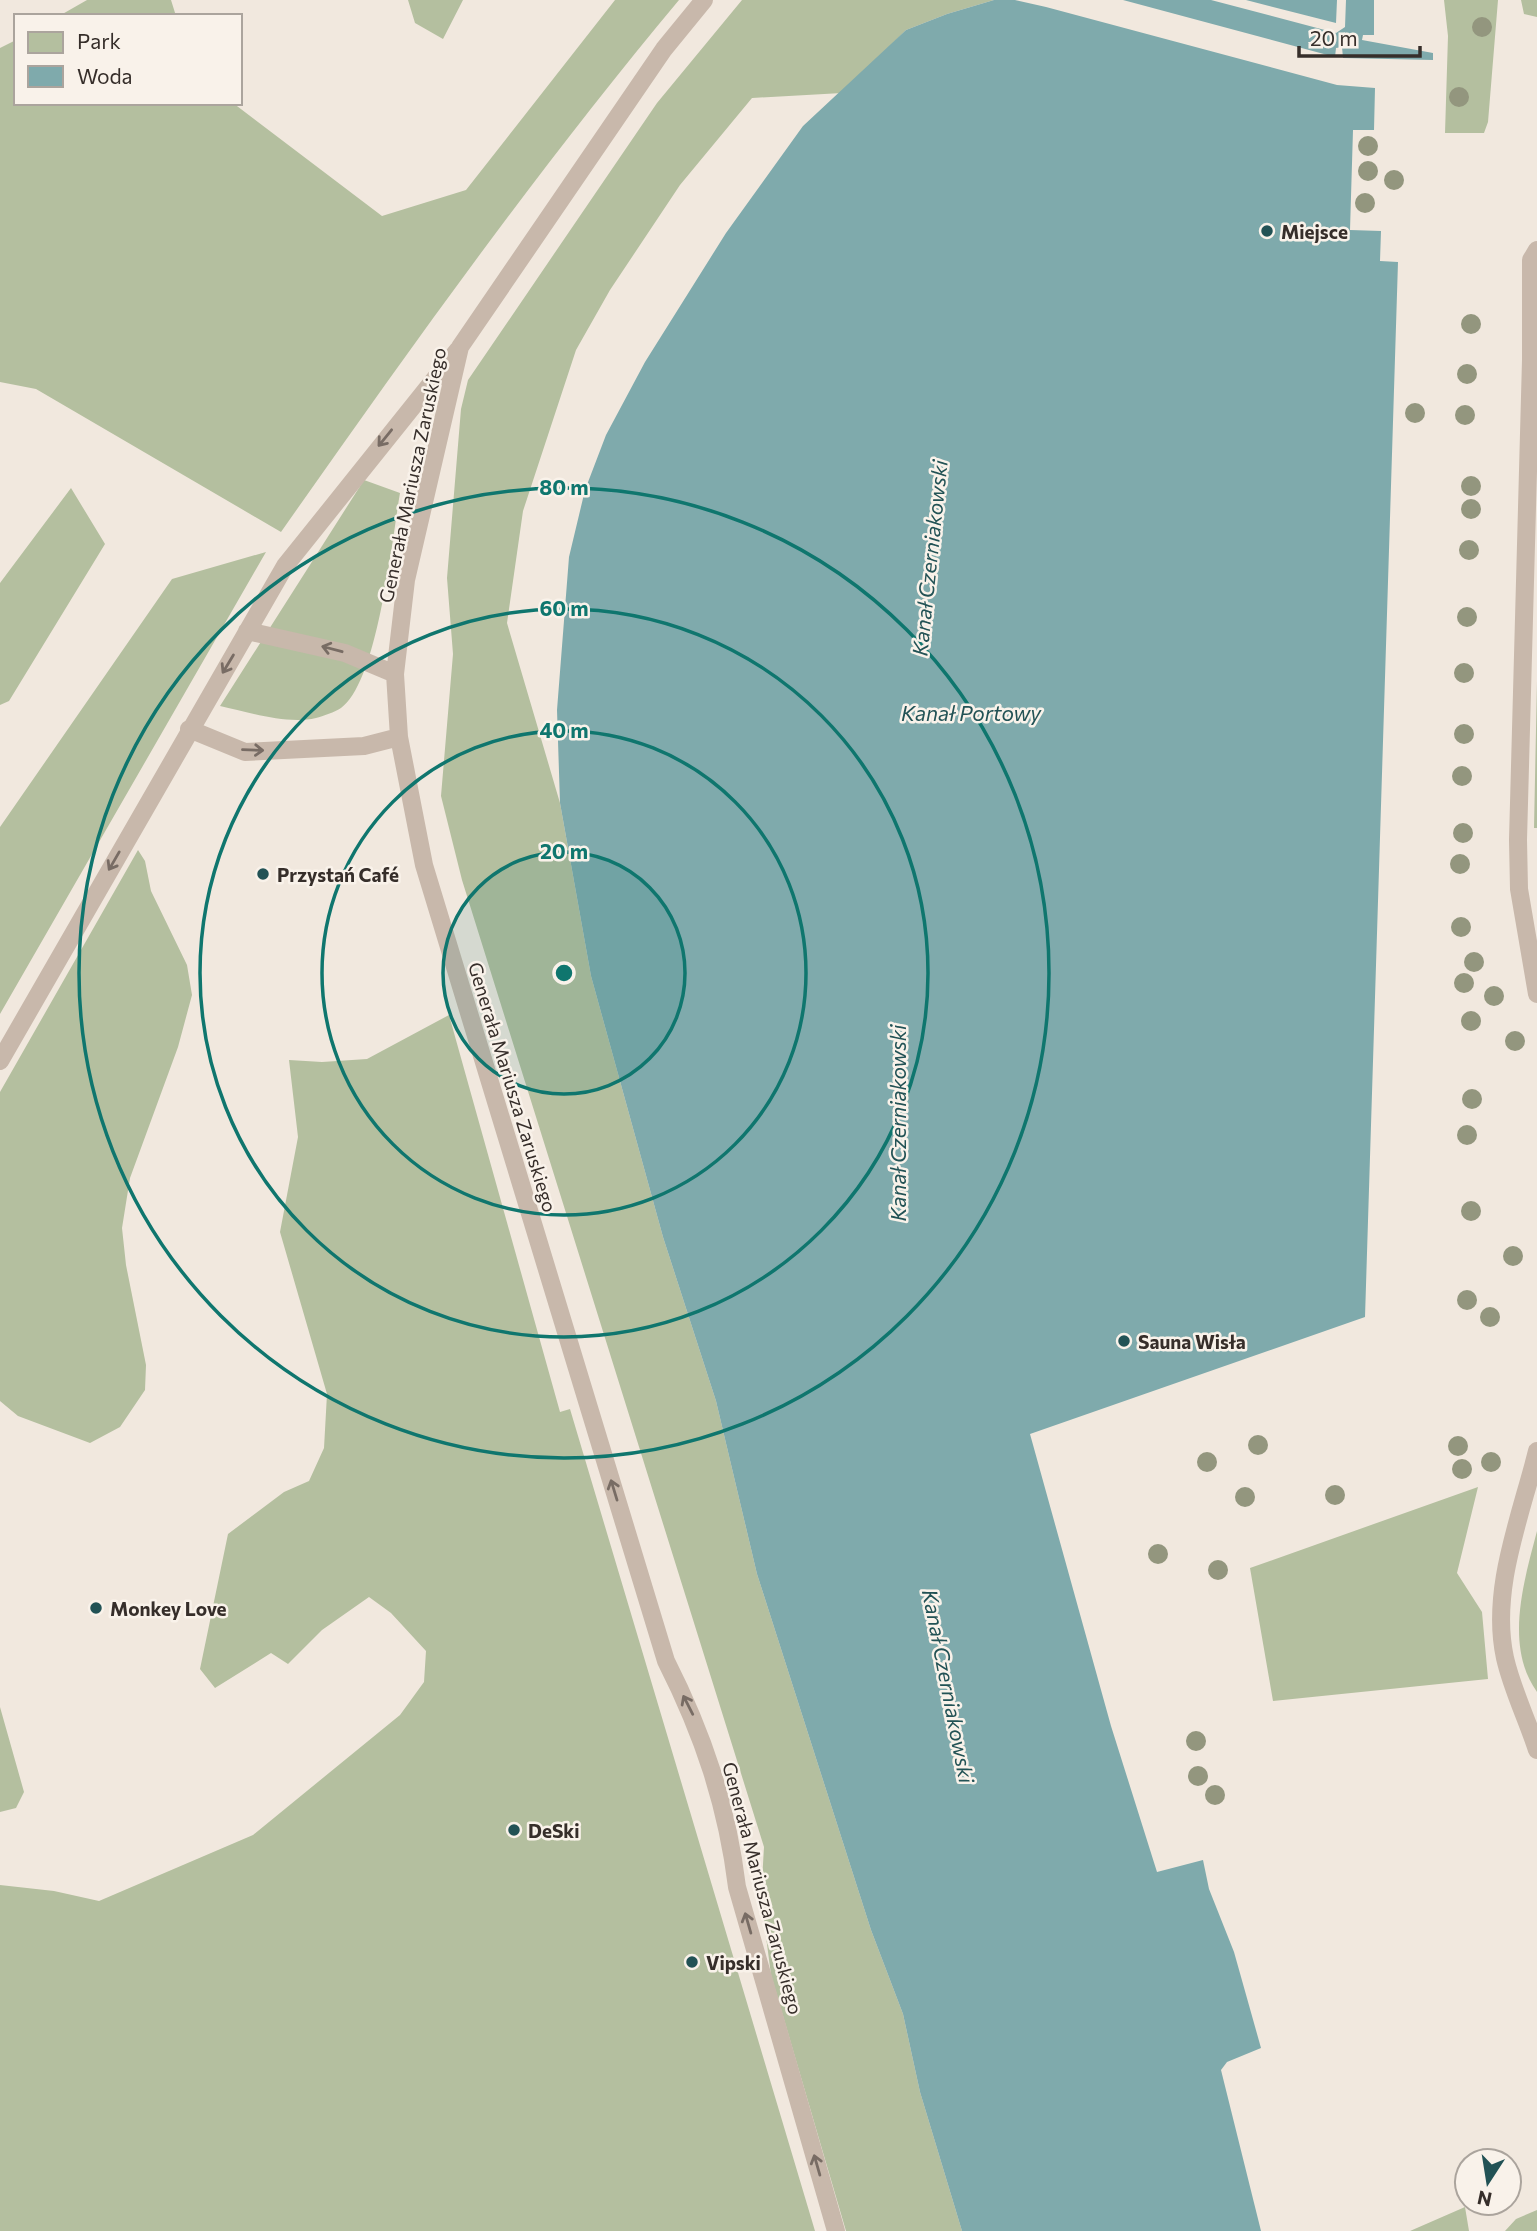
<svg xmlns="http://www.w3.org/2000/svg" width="1537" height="2231" font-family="Commissioner,sans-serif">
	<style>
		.green { fill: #b4bf9f }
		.water { fill: #7faaac }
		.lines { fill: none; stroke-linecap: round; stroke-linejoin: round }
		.service { stroke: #c8b8ab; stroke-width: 18 }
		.tree { fill: #93967e }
		.oneway { stroke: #786c64 }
		.ring { fill: none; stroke: #0f766e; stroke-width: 3.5 }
		.poi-dot { fill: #225255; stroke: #f9f2ea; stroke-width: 2.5 }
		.labels { text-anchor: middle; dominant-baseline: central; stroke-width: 5; stroke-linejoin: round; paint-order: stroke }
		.poi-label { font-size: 19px; font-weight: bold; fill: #362e2a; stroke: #f9f2ea; text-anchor: start }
		.street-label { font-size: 19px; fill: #362e2a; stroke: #f9f2ea }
		.water-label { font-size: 21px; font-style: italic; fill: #225255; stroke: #f9f2ea }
		.centre { fill: #0f766e; stroke: #f9f2ea; stroke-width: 3.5 }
		.ring-label { font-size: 21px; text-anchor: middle; font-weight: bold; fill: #0f766e; stroke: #f9f2ea; stroke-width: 5; stroke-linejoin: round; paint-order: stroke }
	</style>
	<rect width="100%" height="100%" fill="#f1e8de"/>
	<!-- green -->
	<path class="green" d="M87,0h84l5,16h-117z
		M408,0h55l-20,39 -28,-16z
		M615,0h64c-142,170 -271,351 -398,532l-245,-143 -36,-7v-334l16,-8v63h217l149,113 84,-26z
		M742,0h252l-47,14 -41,16 -64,63 -90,5 -72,87 -70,105 -34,60 -53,161 -16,112 53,180 31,173 72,261 53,164 41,173 114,356 32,84 17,78 42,139h-116l-75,-256 -10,-77 3,-51 -302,-967 -21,-84 12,-142 -6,-76 14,-169 7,-29 189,-277z
		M1444,0h54l-10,122 -4,11h-39l3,-97z
		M1521,0h16v17l-13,-3z
		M364,480l36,13c-8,46 -22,189 -59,215 -6,4 -18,8 -25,10 -29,7 -68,-6 -96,-12z
		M71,488l34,56 -96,157 -9,4v-122z
		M266,552l-266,462v-187l172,-248z
		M1537,681v147h-3z
		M138,850l7,11 6,30 36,74 5,30 -14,52 -48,131 -8,50 4,37 20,100 -1,25 -25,37 -30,16 -72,-27 -18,-15v-309z
		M449,1015l111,397 10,-3 245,822h-815v-346l54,6 45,10 154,-66 147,-120 24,-33 2,-31 -35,-38 -22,-16 -47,33 -34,34 -17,-11 -56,35 -15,-19 28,-135 56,-42 25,-11 15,-33 3,-54 -47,-162 18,-95 -9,-77 33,2 45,-3z
		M1478,1487l-21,86 25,39 6,67 -215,22 -23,-133z
		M1537,1531v161c-33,-46 -13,-111 0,-161z
		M0,1707l24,85 -8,16 -16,4z
		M1465,2207l4,24h-59z
		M1537,2210v21h-32l11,-12z"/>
	<!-- water -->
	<path class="water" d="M994,0h21l31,7 291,78 38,3 -1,42h-21l-3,100 31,1 -1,30 18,1 -33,1055 -335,117 81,292 46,146 46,-12 6,29 25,63 27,96 -34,14 -6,8 40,161h-299l-42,-139 -17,-78 -32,-84 -114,-356 -41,-173 -53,-164 -72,-261 -31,-173 -3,-93 12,-153 16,-67 21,-55 39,-73 81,-129 77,-107 103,-96 41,-16z
		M1123,0h88l125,33 9,-6 1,-27h28v35h-11l-1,5 71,13v7l-90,-2 -1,-11 -6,1 -1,9z
		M1246,0h91l-1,23z"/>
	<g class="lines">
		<!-- service -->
		<path class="service" d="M704,0l-40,49 -204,298 -54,233 -11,94 4,63 25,128 242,796c37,73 61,144 71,226l99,344
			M1537,250l-6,10v100l-13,480 1,49 18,105
			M247,631l98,22 50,21
			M189,729l56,23 119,-6 35,-9
			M0,1061l285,-495 173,-216
			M1537,1451c-16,65 -47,139 -32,207 7,31 22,61 32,92"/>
	</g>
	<!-- trees -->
	<g class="tree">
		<circle cx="1482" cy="27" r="10"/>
		<circle cx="1459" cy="97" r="10"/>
		<circle cx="1368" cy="146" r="10"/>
		<circle cx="1368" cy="171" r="10"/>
		<circle cx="1394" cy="180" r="10"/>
		<circle cx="1365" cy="203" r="10"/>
		<circle cx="1471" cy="324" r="10"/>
		<circle cx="1467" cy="374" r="10"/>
		<circle cx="1415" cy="413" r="10"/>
		<circle cx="1465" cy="415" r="10"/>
		<circle cx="1471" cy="486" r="10"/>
		<circle cx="1471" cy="509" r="10"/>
		<circle cx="1469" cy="550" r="10"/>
		<circle cx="1467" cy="617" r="10"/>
		<circle cx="1464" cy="673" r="10"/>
		<circle cx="1464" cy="734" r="10"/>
		<circle cx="1462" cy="776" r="10"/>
		<circle cx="1463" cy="833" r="10"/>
		<circle cx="1460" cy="864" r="10"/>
		<circle cx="1461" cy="927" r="10"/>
		<circle cx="1474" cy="962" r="10"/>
		<circle cx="1464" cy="983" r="10"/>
		<circle cx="1494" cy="996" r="10"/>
		<circle cx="1471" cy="1021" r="10"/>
		<circle cx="1515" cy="1041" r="10"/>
		<circle cx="1472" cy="1099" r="10"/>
		<circle cx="1467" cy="1135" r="10"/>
		<circle cx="1471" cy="1211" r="10"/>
		<circle cx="1513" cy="1256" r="10"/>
		<circle cx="1467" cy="1300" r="10"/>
		<circle cx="1490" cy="1317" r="10"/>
		<circle cx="1258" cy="1445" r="10"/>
		<circle cx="1458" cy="1446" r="10"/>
		<circle cx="1207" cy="1462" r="10"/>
		<circle cx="1491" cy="1462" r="10"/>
		<circle cx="1462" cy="1469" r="10"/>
		<circle cx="1335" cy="1495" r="10"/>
		<circle cx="1245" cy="1497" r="10"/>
		<circle cx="1158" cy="1554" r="10"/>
		<circle cx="1218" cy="1570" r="10"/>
		<circle cx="1196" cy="1741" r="10"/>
		<circle cx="1198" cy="1776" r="10"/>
		<circle cx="1215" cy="1795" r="10"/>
	</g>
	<!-- one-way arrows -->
	<defs><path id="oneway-shaft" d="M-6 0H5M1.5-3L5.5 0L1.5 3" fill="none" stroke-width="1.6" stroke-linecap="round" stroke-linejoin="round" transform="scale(1.75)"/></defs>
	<g class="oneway">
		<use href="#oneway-shaft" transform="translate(385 438) rotate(129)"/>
		<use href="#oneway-shaft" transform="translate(332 649) rotate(-165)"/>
		<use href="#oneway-shaft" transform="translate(228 664) rotate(121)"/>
		<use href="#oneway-shaft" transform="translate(253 750) rotate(2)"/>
		<use href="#oneway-shaft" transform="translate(114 861) rotate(120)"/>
		<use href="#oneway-shaft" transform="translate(614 1490) rotate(-107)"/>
		<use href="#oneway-shaft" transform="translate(688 1705) rotate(-117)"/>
		<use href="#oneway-shaft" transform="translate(748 1923) rotate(-106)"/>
		<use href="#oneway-shaft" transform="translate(817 2165) rotate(-106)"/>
	</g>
	<!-- distance rings -->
	<circle cx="564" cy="973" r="121" fill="#0f766e" fill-opacity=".12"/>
	<g class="ring">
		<circle cx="564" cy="973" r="121"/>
		<circle cx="564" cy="973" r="242"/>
		<circle cx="564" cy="973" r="364"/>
		<circle cx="564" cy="973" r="485"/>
	</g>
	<!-- markers -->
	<g class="poi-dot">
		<circle cx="1267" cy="231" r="7"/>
		<circle cx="263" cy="874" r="7"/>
		<circle cx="1124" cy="1341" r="7"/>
		<circle cx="96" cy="1608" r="7"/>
		<circle cx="514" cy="1830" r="7"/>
		<circle cx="692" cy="1962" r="7"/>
	</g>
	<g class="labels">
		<!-- poi labels -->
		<g class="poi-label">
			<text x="1281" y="231">Miejsce</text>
			<text x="277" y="874">Przystań Café</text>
			<text x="1138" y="1341">Sauna Wisła</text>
			<text x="110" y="1608">Monkey Love</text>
			<text x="528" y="1830">DeSki</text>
			<text x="706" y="1962">Vipski</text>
		</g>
		<!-- street labels -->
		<g class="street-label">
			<text transform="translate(412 475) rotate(-78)">Generała Mariusza Zaruskiego</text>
			<text transform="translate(513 1087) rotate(73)">Generała Mariusza Zaruskiego</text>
			<text transform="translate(763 1888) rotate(75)">Generała Mariusza Zaruskiego</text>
		</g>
		<!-- water labels -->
		<g class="water-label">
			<text transform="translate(929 558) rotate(-84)">Kanał Czerniakowski</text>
			<text x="971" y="712">Kanał Portowy</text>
			<text transform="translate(897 1123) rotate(-90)">Kanał Czerniakowski</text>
			<text transform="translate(949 1686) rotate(79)">Kanał Czerniakowski</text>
		</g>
	</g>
	<circle cx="564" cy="973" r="10" class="centre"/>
	<g class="ring-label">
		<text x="564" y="495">80 m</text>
		<text x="564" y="616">60 m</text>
		<text x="564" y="738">40 m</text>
		<text x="564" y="859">20 m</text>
	</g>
	<!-- legend -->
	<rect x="14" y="14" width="228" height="91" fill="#f9f2ea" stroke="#aba49d" stroke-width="2"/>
	<rect x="28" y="32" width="35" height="21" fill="#b4bf9f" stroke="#aba49d" stroke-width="2"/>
	<text x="77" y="49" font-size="21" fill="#362e2a">Park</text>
	<rect x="28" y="66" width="35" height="21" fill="#7faaac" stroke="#aba49d" stroke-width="2"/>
	<text x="77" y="84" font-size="21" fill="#362e2a">Woda</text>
	<!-- north arrow -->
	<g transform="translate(1488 2182) rotate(192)"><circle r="33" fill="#f9f2ea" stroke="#aba49d" stroke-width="2"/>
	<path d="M0-5L12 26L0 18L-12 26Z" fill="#225255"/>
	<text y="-10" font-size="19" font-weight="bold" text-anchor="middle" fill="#362e2a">N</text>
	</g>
	<!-- scale -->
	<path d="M1299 46v10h121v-10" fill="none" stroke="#362e2a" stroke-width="3.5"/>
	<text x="1310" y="46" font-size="21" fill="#362e2a" stroke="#f9f2ea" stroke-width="5" paint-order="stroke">20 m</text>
</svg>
